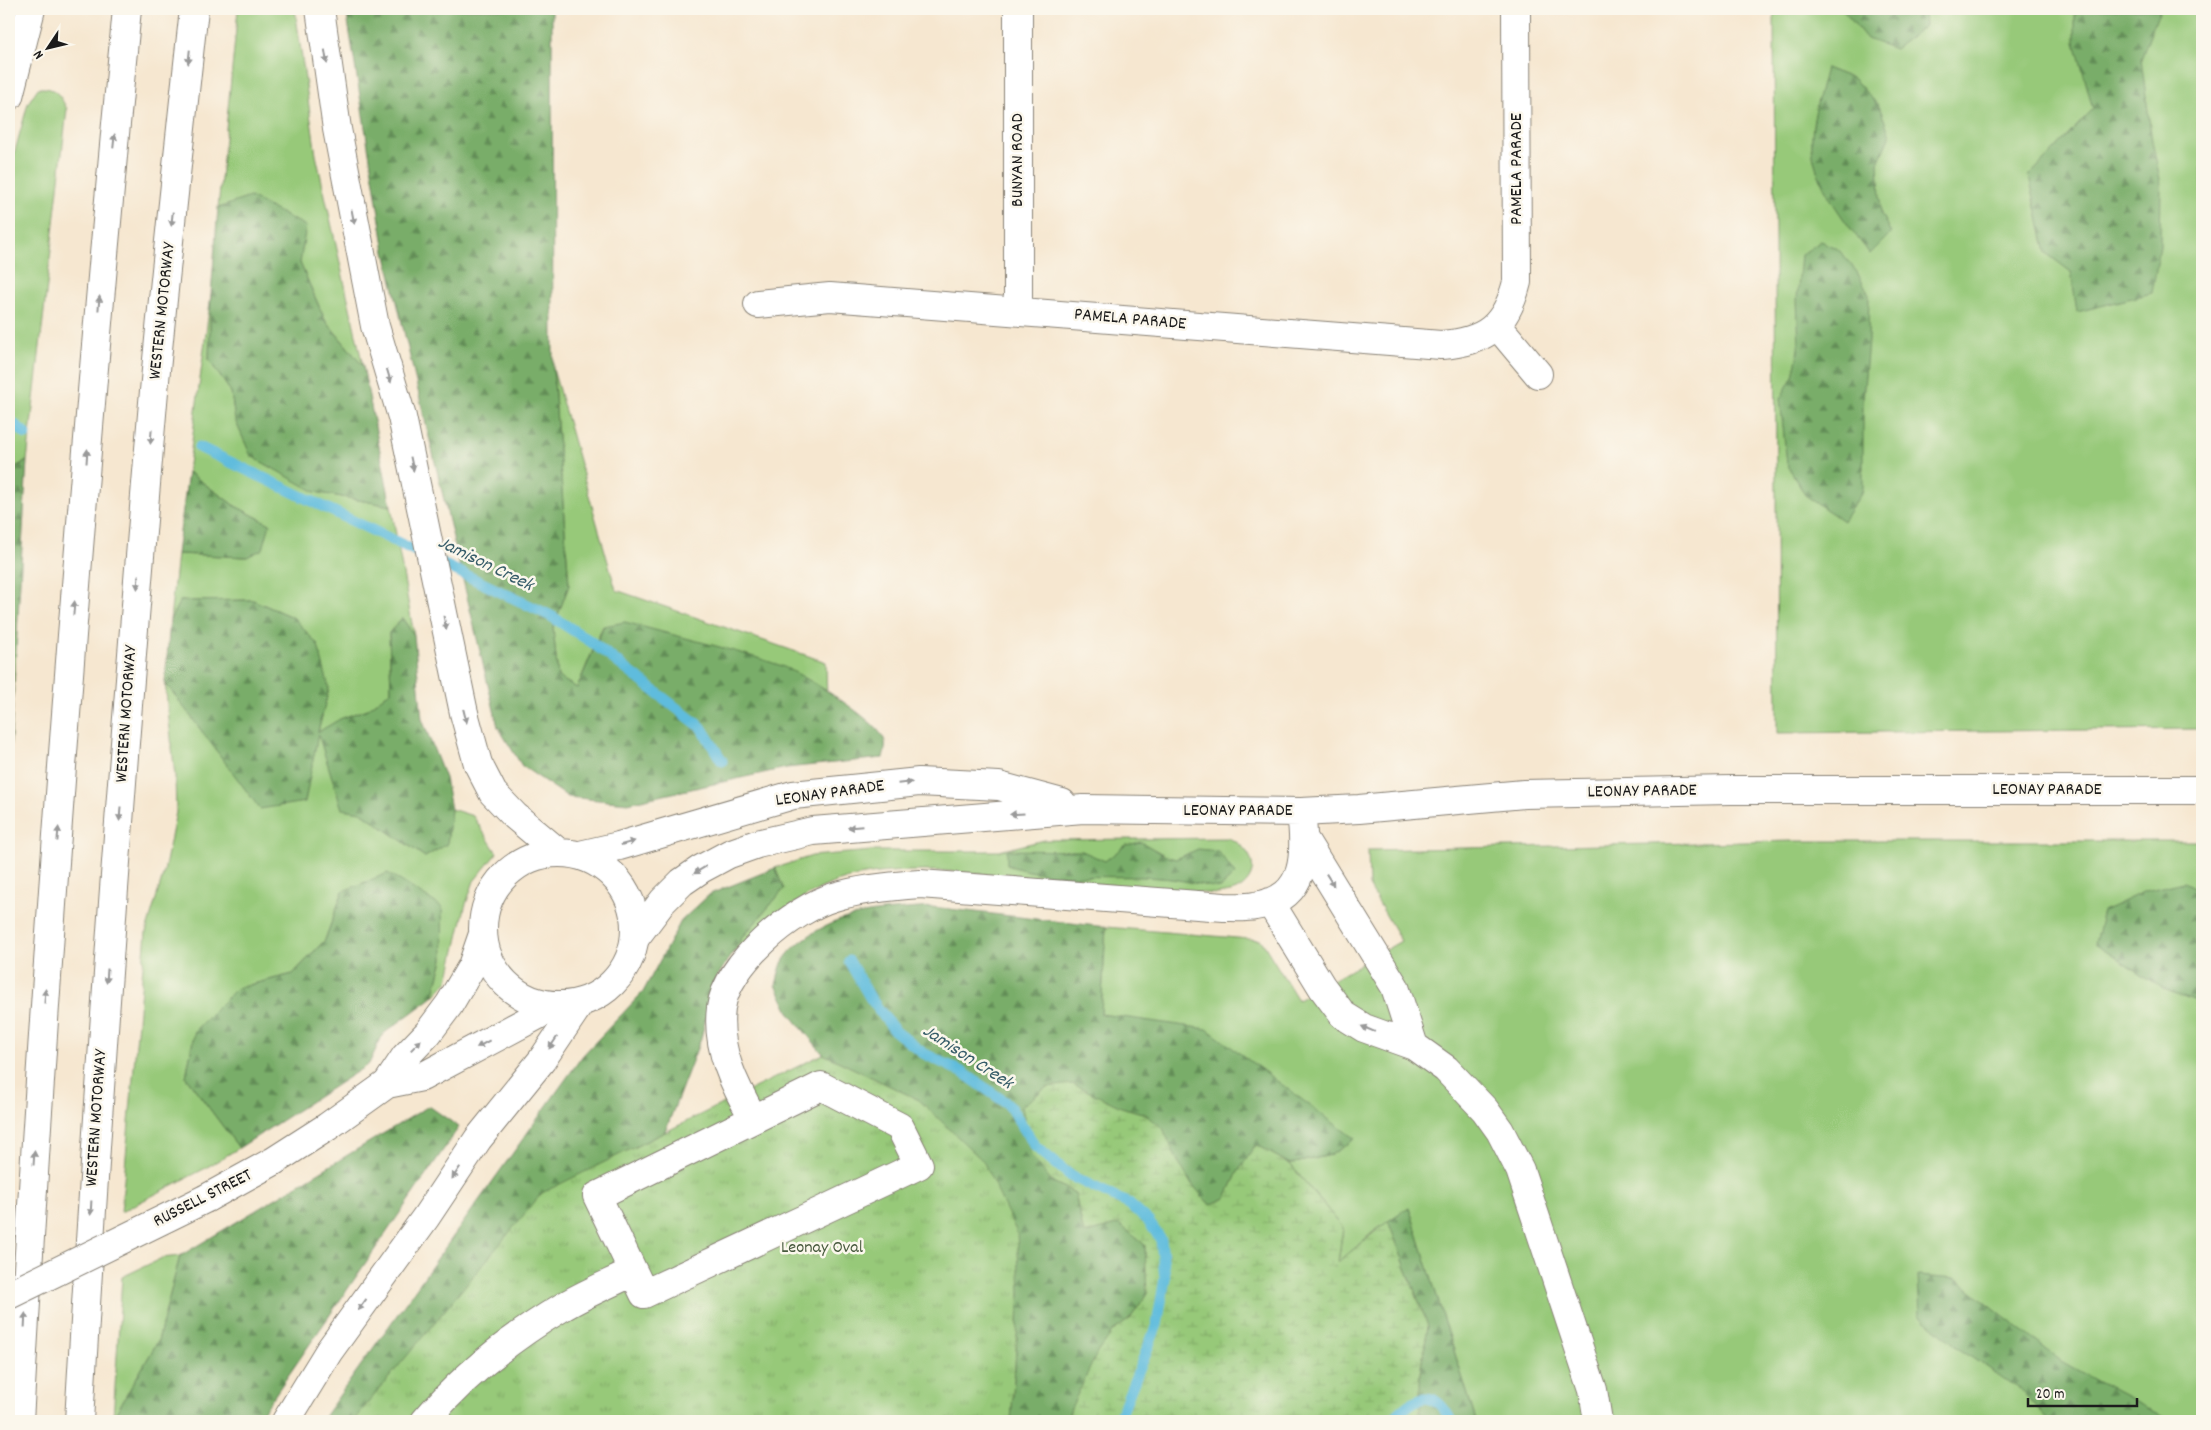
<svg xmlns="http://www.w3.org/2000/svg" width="2211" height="1430" font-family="Dekko,sans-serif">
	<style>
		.green { fill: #97c979; stroke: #5a724a }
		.forest { fill: url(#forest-firs); stroke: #4a6442 }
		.wetland { fill: url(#wetland-marsh); stroke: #5a724a }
		.park { fill: url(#park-tufts); stroke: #5a724a }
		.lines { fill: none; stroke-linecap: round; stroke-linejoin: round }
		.stream { stroke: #5ebcdd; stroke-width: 11 }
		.minor-casing { stroke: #898276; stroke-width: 30 }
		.highway-casing { stroke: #898276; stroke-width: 30 }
		.minor { stroke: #fff; stroke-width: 28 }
		.highway { stroke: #fff; stroke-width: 28 }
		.highway-bridge-casing { stroke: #898276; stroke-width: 30; stroke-linecap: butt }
		.highway-bridge { stroke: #fff; stroke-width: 28 }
		.oneway { fill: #999 }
		.labels { text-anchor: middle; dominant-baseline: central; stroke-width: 5; stroke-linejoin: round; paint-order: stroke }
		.street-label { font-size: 18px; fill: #1c1c1c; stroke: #fbf7ec }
		.park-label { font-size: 18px; fill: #47593d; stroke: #fbf7ec }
		.water-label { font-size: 19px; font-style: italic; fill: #365c69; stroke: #fbf7ec }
	</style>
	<defs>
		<pattern id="forest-firs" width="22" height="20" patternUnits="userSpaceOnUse" patternTransform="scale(1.25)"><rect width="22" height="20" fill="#79ad69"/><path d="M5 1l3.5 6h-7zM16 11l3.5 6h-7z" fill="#628c56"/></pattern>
		<pattern id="wetland-marsh" width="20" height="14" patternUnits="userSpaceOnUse" patternTransform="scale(1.25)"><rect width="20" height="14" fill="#97c979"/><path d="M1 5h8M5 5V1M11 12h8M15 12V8" fill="none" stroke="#82ac68"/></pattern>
		<pattern id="park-tufts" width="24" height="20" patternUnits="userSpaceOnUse" patternTransform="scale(1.25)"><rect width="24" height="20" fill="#97c979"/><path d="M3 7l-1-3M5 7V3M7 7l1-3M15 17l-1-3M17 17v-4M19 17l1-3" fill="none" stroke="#82ac68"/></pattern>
	</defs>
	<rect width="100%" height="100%" fill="#fbf7ec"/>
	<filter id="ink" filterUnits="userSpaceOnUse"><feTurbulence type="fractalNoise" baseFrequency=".02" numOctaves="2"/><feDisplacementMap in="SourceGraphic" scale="10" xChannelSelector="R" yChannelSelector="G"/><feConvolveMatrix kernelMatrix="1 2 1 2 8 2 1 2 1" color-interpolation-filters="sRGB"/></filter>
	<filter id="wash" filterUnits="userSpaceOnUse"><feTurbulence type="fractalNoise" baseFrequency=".0096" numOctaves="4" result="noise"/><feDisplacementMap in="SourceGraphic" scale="20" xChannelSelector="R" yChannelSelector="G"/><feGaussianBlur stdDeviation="1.12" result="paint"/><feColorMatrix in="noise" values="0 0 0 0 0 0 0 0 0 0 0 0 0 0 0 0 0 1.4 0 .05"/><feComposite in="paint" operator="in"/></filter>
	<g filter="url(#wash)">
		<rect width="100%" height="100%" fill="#f6e7d0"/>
		<!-- green -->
		<path class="green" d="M238,9h57l21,146 47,211 -38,-46 -25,-57 5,-37 -87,-18z
			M1774,9h428v720l-425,4z
			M38,88c18,-1 21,6 29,21l-40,352 -18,9v-297l19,-70z
			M211,294l-2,66 22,32 4,28 80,72 76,14 23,129 -12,-17 -13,15 2,58 -23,18 -28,10 21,93 64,45 22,-13 4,-35 22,7 24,37 -23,28 -9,26 -17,74 -15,16 10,-38 -100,-68 -18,49 -32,34 -56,14 -42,42 -9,47 53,71 -35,21 -83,43 25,-280 18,-60 12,-60 -1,-36 -10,-94 45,58 108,-8 11,-44 -35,-70 -41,-18 -73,1 -10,19 7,-66 70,3 23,-33 -35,-18 -47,-34z
			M553,369l63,221 210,72 1,40 -224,-76 -26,62 -19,-11 -5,-49 16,-43z
			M1228,838c20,7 35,31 15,48 -7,6 -17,7 -26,8l-271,-23c-34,0 -67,-1 -100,8 -42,11 -86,49 -117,78l12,-18 43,-50 -9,-21 37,-12 59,-5h128l45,-11z
			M1793,841h409v580h-726l-67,-214 -36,25 -35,31 5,-35 -53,-64 41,-9 -230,-141 5,-87 155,13 37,60 103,-59 -32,-55 -1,-36z
			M180,1256l-22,85 -45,77 9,-141 40,-19z"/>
		<!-- forest -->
		<path class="forest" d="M346,9h206l1,360 16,216 -16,43 5,49 19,11 27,-62 21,-4c50,14 105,26 154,43 22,8 96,53 105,74 3,6 0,13 -1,19l-97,10 -158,35 -60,-6 -46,-31 -24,-39 -113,-475z
			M1842,9h82l1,17 -30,23 -28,-10z
			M2075,9h85l-19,50 11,82 9,43 -1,62 -8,47 -75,19 -6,-40 -25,-19 -17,-77 64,-67 -18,-67z
			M1826,68l28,11 25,27 11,29 -12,28 3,51 10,19 -21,21c-22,-29 -50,-62 -57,-99 -5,-24 7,-63 13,-87z
			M250,197l56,29 -6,37 25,57 38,46 28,140 -76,-14 -64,-36 -16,-36 -4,-28 -22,-32 2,-66 7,-86z
			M1821,241l17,8 19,23 12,23 -1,46 -5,58v92l-20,30 -38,-26 -18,-31 -7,-65 13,-23 6,-27 -2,-50 4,-44z
			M27,461l-18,311v-302z
			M188,472l47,34 35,18 -7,25 -16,8 -70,-3z
			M253,600l41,18 24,27 11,43 -11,44 22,-13 28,-10 23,-18 -2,-58 13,-15 12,17 8,84 23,59 6,31 -4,35 -22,13 -64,-45 -19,-3 -24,-75 -13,68 -45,7 -95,-127 5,-62 10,-19z
			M1141,842l27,15 8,2 22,-10 20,2 17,23 -15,14c-20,-3 -40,-9 -60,-10 -51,-4 -104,4 -153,-13v-15l75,1 23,10 21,-16z
			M775,868l9,21 -43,50 -25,40 -15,59 -36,94 -96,48 -181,241h-67l262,-366 60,-63 38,-71 29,-27z
			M388,873l54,34 1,52 -10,38 -50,37 -14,30 -130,84 -53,-71 9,-47 42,-42 56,-14 32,-34 18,-49z
			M2184,882l18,10v111l-39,-14 -68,-46 8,-32 42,-20z
			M932,907l174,20 -5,87 106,15 148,110 -24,16 -41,9 -34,-19 -18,27 -12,26 -16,7 -20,-23 -45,-68 -24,-7 -70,74 24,12 9,41 35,-10 26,21 2,49 -17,25 -17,12 -42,77 -4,13h-56l9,-129 -101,-192 -96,-46 -33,-40 -14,-29c2,-7 3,-15 6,-22 4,-8 14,-18 21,-23 39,-30 82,-29 129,-33z
			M429,1106l30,21 -202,294h-144v-3l45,-77 22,-85z
			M1409,1207l67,214h-56l-1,-2 1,-47 8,-46 -40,-105z
			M1918,1276l39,3 104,82 57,32 55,28h-125l-25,-29 -68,-47 -35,-30z"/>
		<!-- wetland -->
		<path class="wetland" d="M1073,1084l48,23 24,7 18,14 12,28 15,26 20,23 16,-7 12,-26 18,-27 34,19 53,64 -5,34 50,-41 40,105 -8,46v49h-353l4,-13 26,-55 16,-22 17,-12 17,-25 -2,-49 -26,-21 -35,10 -9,-41 -24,-12 -20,-25 -9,-50 25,-19z"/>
		<!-- park -->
		<path class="park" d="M823,1054l96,46 64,61 34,72 3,59 -9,129h-658l189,-228z"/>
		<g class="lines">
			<!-- stream -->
			<path class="stream" d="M9,420l17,14
				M199,447l352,169 39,25 111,86 21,34
				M849,961l22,38 23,31 29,23 39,19 46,32 28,43 35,29 58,28 20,18 12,18 4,38 -8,47 -39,96
				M1391,1421c22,-22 41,-38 60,0"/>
		</g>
	</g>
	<g filter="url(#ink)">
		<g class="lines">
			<defs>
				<path id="minor" d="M758,304l72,-7 611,48c45,-3 65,-19 76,-63l-1,-273
					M1018,311v-302
					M1497,325l41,49
					M1304,839l91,148 19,59
					M580,855l39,-9 174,-51 126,-13 80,4 63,17
					M1270,902l52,85 21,28 21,13 50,18 32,23 39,41 15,21 20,39 73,220 5,31
					M635,938l28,-37 19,-19 19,-13 28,-15 28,-10 56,-13 270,-22 218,3 58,-3 165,-15 207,-4h471
					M754,1119l-157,77 47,98 275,-129 -19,-38 -79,-41 -67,33c-20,-34 -38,-71 -33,-111 6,-45 72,-99 113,-111 27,-8 57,-11 86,-13l304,23c10,0 21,1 31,-1 53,-7 51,-53 46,-94
					M425,1421c37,-44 86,-83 136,-113 23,-14 48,-24 72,-36"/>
				<path id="highway" d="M320,9l17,120 38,197 27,91 62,296 14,51 15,29 22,23 43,36
					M9,96l22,-87
					M483 929a76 76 0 1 1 152 0a76 76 0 1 1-152 0Z
					M387,1084l35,-7 135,-72
					M207,1198l67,-37 53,-34 60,-43 18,-27 23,-24 21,-28 23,-39 11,-32
					M19,1421c27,-471 62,-942 108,-1412
					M79,1421c20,-343 45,-687 75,-1030 12,-127 26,-255 40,-382
					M286,1421l43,-70 97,-134 52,-78 64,-79 39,-58"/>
			</defs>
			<!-- minor casing -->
			<use href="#minor" class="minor-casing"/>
			<!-- highway casing -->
			<use href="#highway" class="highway-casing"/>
			<!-- minor -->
			<use href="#minor" class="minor"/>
			<!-- highway -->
			<use href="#highway" class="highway"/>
			<defs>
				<path id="highway-bridge" d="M9,1295l198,-97"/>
			</defs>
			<!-- highway-bridge casing -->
			<use href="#highway-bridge" class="highway-bridge-casing"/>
			<!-- highway-bridge -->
			<use href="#highway-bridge" class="highway-bridge"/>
		</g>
		<!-- one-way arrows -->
		<defs><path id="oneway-solid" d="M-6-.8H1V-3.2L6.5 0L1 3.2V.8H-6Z" transform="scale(1.25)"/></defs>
		<g class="oneway">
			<use href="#oneway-solid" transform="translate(189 57) rotate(96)"/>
			<use href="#oneway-solid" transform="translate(326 57) rotate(81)"/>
			<use href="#oneway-solid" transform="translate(114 141) rotate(-84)"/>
			<use href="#oneway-solid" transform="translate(353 217) rotate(79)"/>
			<use href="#oneway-solid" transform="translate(172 219) rotate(96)"/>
			<use href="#oneway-solid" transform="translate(99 303) rotate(-85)"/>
			<use href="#oneway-solid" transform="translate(389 376) rotate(73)"/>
			<use href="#oneway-solid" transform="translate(151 437) rotate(95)"/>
			<use href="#oneway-solid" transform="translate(87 456) rotate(-86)"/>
			<use href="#oneway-solid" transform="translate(412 464) rotate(78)"/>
			<use href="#oneway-solid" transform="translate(138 582) rotate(95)"/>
			<use href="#oneway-solid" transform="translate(74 608) rotate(-85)"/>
			<use href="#oneway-solid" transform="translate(445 623) rotate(78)"/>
			<use href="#oneway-solid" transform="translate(465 716) rotate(76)"/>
			<use href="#oneway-solid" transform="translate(905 783) rotate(-6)"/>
			<use href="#oneway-solid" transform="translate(120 814) rotate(94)"/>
			<use href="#oneway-solid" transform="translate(1017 814) rotate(176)"/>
			<use href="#oneway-solid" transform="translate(855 827) rotate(175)"/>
			<use href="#oneway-solid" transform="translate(58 834) rotate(-85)"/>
			<use href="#oneway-solid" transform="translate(628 843) rotate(-16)"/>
			<use href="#oneway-solid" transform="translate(700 870) rotate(149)"/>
			<use href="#oneway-solid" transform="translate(1330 880) rotate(58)"/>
			<use href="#oneway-solid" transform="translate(107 976) rotate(94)"/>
			<use href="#oneway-solid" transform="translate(45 996) rotate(-86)"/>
			<use href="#oneway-solid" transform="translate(1368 1029) rotate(-157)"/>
			<use href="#oneway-solid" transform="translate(553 1043) rotate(124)"/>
			<use href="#oneway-solid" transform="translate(483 1044) rotate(152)"/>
			<use href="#oneway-solid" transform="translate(416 1045) rotate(-46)"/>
			<use href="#oneway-solid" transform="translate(34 1158) rotate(-86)"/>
			<use href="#oneway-solid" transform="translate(456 1173) rotate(124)"/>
			<use href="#oneway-solid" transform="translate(91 1208) rotate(93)"/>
			<use href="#oneway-solid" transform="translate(362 1305) rotate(126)"/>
			<use href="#oneway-solid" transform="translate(25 1320) rotate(-87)"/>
		</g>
	</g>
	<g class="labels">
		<!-- street labels -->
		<g class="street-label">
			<text transform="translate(1018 160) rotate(-90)">BUNYAN ROAD</text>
			<text transform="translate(1517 169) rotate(-90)">PAMELA PARADE</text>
			<text transform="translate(163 311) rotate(-84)">WESTERN MOTORWAY</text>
			<text transform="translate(1130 320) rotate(5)">PAMELA PARADE</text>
			<text transform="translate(127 714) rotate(-86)">WESTERN MOTORWAY</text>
			<text x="2047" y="790">LEONAY PARADE</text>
			<text transform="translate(1642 792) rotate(-1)">LEONAY PARADE</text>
			<text transform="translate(830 794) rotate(-8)">LEONAY PARADE</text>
			<text x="1238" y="811">LEONAY PARADE</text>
			<text transform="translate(97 1118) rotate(-86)">WESTERN MOTORWAY</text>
			<text transform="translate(203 1199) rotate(-27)">RUSSELL STREET</text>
		</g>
		<!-- park labels -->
		<g class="park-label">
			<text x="822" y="1248">Leonay Oval</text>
		</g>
		<!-- water labels -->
		<g class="water-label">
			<text transform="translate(485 565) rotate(26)">Jamison Creek</text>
			<text transform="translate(967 1058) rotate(33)">Jamison Creek</text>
		</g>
	</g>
	<!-- margin -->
	<rect width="2211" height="1430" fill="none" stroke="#fbf7ec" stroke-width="30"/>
	<!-- north arrow -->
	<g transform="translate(48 48) rotate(235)" stroke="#fbf7ec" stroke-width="4" paint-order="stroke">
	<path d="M0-4L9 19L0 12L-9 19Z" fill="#1c1c1c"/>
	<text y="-8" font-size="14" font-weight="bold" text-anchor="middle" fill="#1c1c1c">N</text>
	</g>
	<!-- scale -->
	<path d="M2028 1398v8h109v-8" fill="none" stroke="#1c1c1c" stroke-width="2.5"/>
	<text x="2036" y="1398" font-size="15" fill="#1c1c1c" stroke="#fbf7ec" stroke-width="4" paint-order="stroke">20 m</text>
</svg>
